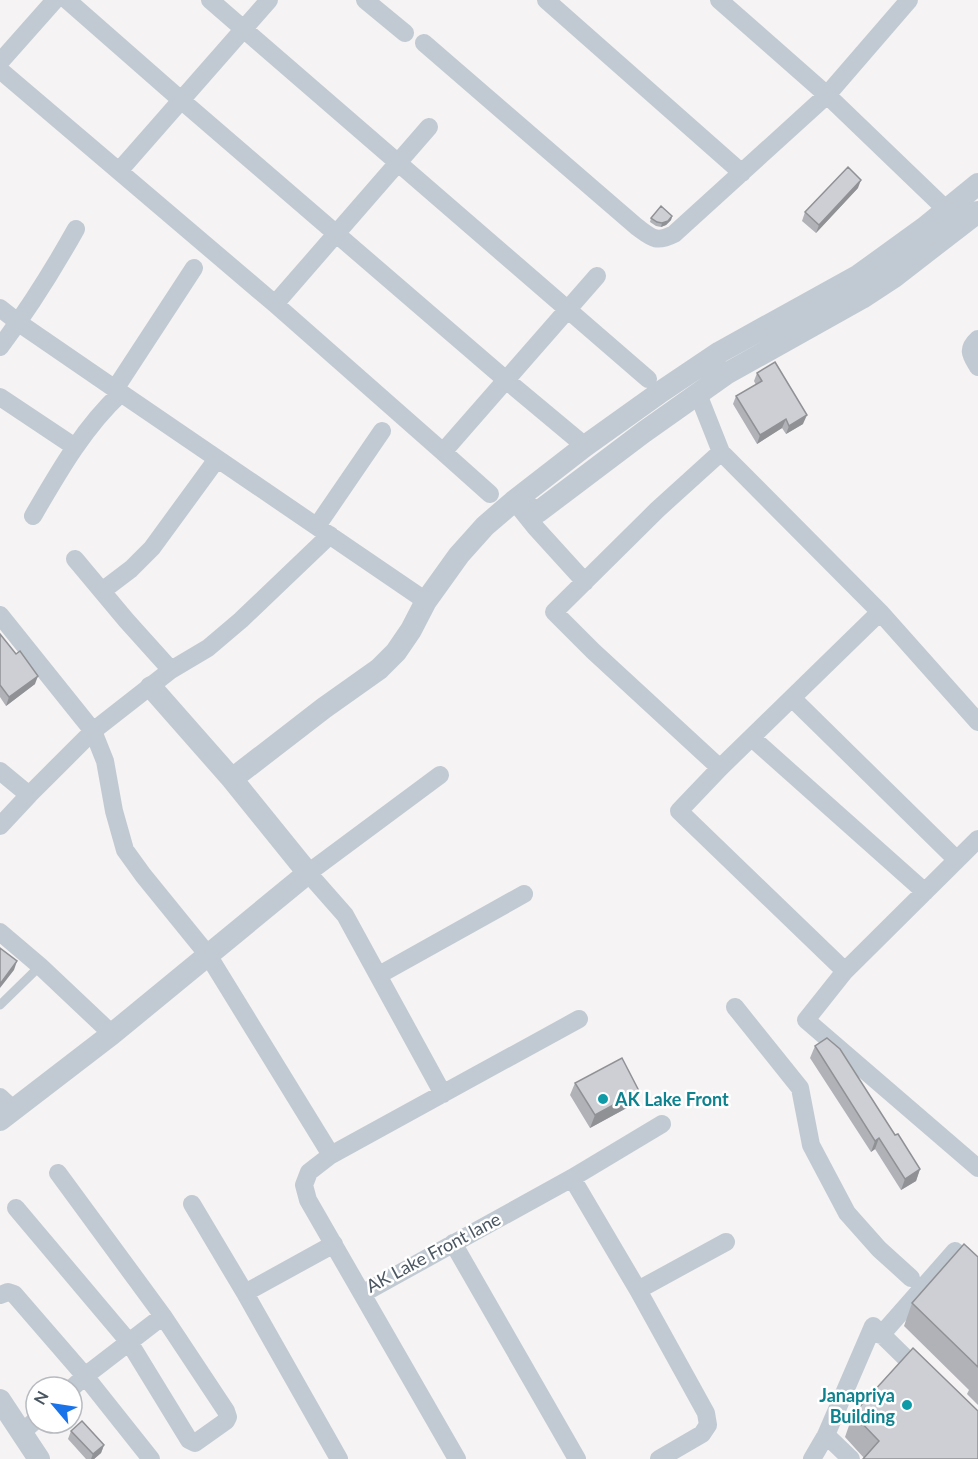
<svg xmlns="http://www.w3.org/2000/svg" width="978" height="1459" font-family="Lato,sans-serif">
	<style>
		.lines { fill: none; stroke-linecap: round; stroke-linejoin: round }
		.service { stroke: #c1cad2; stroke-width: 9 }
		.minor { stroke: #c1cad2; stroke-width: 18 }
		.tertiary { stroke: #c1cad2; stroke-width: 22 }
		.wall { fill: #b0b2b7 }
		.shaded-wall { fill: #909195 }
		.building { fill: #cdcfd5; stroke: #909195; stroke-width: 1.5 }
		.culture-dot { fill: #0f9aa8; stroke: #fff; stroke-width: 2 }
		.labels { text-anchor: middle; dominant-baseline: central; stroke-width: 5; stroke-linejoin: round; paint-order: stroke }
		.culture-label { font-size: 18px; font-weight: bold; fill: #0d838f; stroke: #fff; text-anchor: start }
		.street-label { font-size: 18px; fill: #4a5661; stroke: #fff }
	</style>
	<rect width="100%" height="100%" fill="#f5f3f3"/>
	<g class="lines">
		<!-- service -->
		<path class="service" d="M0,1005l40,-39"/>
		<!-- minor -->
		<path class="minor" d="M67,0l114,100 325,280 79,66
			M210,0l438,379
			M365,0l40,33
			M546,0l196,173
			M719,0l108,95 129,124
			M424,43l213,184c15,11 19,16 37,7l153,-139 82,-95
			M0,62l55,-62
			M0,70l275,234 168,148 154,-176
			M119,171l150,-171
			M275,304l154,-177
			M0,308l19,15 102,70 305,208
			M978,339c-12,11 -7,16 0,28
			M0,347c28,-37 53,-77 76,-118
			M115,389l79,-121
			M698,394l23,58 159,160 98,110
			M0,397l75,50
			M443,452l47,42
			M721,452l-64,58 -103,102 39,39 127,117 160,-156
			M515,502l20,25 50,55
			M33,516c25,-43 51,-89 88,-123
			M317,526l65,-95
			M75,559l51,61 45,50
			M102,591l29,-22 21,-21 65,-89
			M0,615l93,116 12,30 9,50 11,39 18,25 65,80 123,200
			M792,698l165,162
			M752,738l173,154
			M720,768l-41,43 166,160
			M0,771l29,24
			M440,775l-132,98 37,42 98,179
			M0,826l29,-31 64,-64 78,-61 37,-22 33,-28 89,-85
			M978,839l-133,132 -39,49 172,148
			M0,932l40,34 72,68
			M379,975l145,-81
			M735,1007l65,81 11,57 36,68 32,36 32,29
			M0,1097l13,12
			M572,1178l66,112 68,123 2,12 -6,9 -43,25
			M192,1204l53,89 94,166
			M16,1208l113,134 60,98 6,3 31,-22 2,-4 -2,-6 -63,-95 -105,-143
			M453,1243l124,216
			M638,1290l88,-48
			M245,1293l89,-49
			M362,1294l210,-116 90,-54
			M0,1295l8,-3 6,2 71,82 66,83
			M881,1335l74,-84 23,22
			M72,1388l13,-12 78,-60
			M21,1433l15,-13
			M826,1435l25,24
			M457,1459l-149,-259 -4,-15 5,-13 22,-17 248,-136
			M812,1459l14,-24 47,-109 49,48"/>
		<!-- tertiary -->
		<path class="tertiary" d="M514,501l24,11 106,-80 82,-58 136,-76 32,-21 84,-65
			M232,779l92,-71 55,-39 17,-17 15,-22 15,-29 33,-46 26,-29 29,-25 71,-55 77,-55 58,-39 139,-77 65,-47 54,-44
			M0,1120l112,-86 196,-161 -76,-94 -81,-92
			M0,1400l39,59"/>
	</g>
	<!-- wall -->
	<path class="wall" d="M858,188l-42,45 -14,-12 3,-9z
		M672,216l-1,4 -5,5 -5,2 -5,-1 -6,-4 1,-4z
		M757,373l46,51 -17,10 -4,-6 -25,16 -24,-40 3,-8 20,-11 -2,-4z
		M0,634l35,50 -29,22 -6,-9z
		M815,1046l80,89 25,34 -4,12 -15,9 -26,-41 -4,3 -61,-94z
		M575,1083l64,8 -5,13 -44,24 -20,-33z
		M978,1257v148l-11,-11 2,-4 -65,-64 8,-23z
		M978,1411l-114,47 -19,-21 8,-23z
		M71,1431l33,14 -3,8 -7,6h-8l-18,-20z"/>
	<!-- shaded-wall -->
	<path class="shaded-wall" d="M861,180l-3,8 -42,45 3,-8z
		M672,216l-1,4 -5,5 -5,2 1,-4z
		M807,415l-4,9 -17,10 3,-8z
		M786,419l-4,9 -25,16 3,-9z
		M38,676l-3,8 -29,22 3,-9z
		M17,961l-3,9 -14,18v-4z
		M639,1091l-5,13 -44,24 5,-13z
		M879,1138l-4,11 -4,3 4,-11z
		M920,1169l-4,12 -15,9 4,-11z
		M104,1445l-3,8 -7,6h-3l2,-5z"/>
	<!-- building -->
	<path class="building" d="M848,167l13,13 -42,45 -14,-13z
		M661,206l11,10 -4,5 -6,2 -5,-1 -6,-4z
		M775,362l32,53 -18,11 -3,-7 -26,16 -24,-39 26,-15 -5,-8z
		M0,634l16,20 4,-3 18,25 -29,21 -9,-12z
		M0,948l17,13 -17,23z
		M827,1038l13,11 55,86 3,-1 22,35 -15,10 -26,-41 -4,3 -60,-95z
		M622,1058l17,33 -44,24 -20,-32z
		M964,1244l14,13v110l-66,-64z
		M913,1348l65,63v48h-115l16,-18 -26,-27z
		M82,1421l22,24 -11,9 -22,-23z"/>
	<!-- markers -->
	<g class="culture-dot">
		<circle cx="603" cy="1099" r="6"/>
		<circle cx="907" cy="1405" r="6"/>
	</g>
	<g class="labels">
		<!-- culture labels -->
		<g class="culture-label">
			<text x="615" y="1099">AK Lake Front</text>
			<text x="895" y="1395" text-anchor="end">Janapriya<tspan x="895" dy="21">Building</tspan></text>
		</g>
		<!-- street labels -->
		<g class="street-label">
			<text transform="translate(433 1252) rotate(-28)">AK Lake Front lane</text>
		</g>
	</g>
	<!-- north arrow -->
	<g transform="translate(54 1405) rotate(299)"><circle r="28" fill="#ffffff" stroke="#b7bbc0" stroke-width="1.5"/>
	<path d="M0-4.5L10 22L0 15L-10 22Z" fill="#1a73e8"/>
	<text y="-9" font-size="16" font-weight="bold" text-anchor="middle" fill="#4a5661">N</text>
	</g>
</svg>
